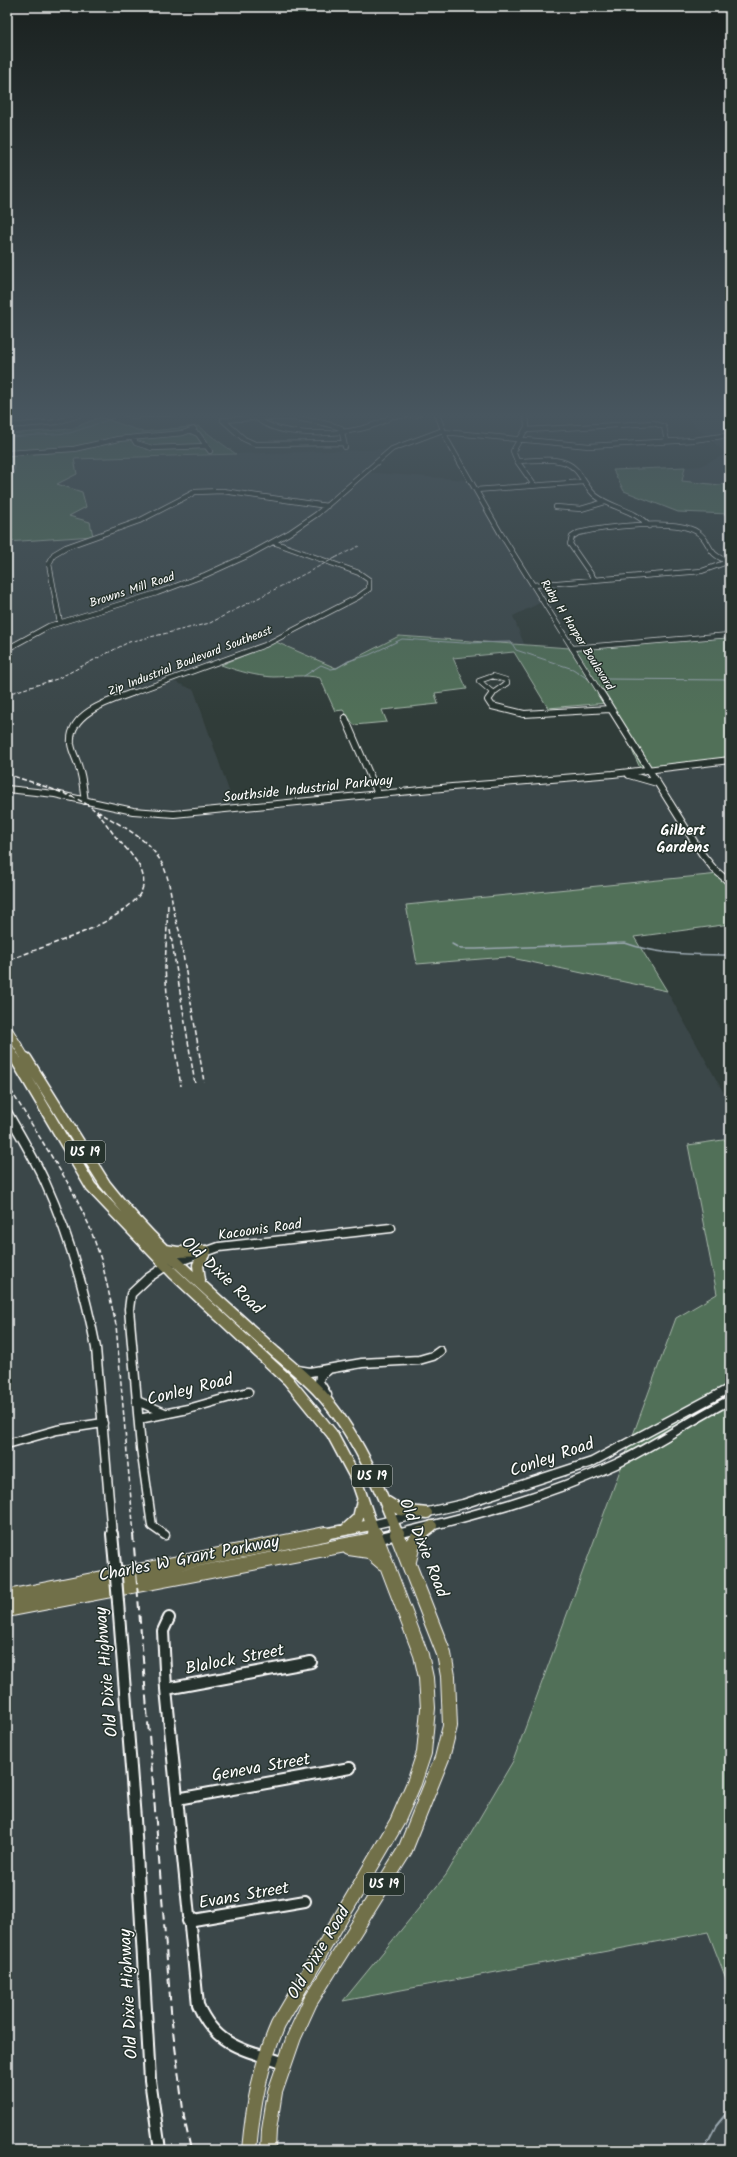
<svg xmlns="http://www.w3.org/2000/svg" width="737" height="2157" font-family="Kalam,sans-serif">
	<style>
		.built { fill: #3b4648 }
		.green { fill: #517059; stroke: #a8b8ac }
		.lines { fill: none; stroke-linecap: round; stroke-linejoin: round }
		.stream-far2 { stroke: #9aa7af; stroke-width: 1 }
		.stream-far1 { stroke: #9aa7af; stroke-width: 1.5 }
		.stream { stroke: #9aa7af; stroke-width: 2 }
		.minor-far3-casing { stroke: #fff; stroke-width: 6 }
		.minor-far2-casing { stroke: #fff; stroke-width: 8 }
		.minor-far1-casing { stroke: #fff; stroke-width: 11 }
		.minor-casing { stroke: #fff; stroke-width: 14 }
		.major-far2-casing { stroke: #fff; stroke-width: 10 }
		.major-far1-casing { stroke: #fff; stroke-width: 13 }
		.major-casing { stroke: #fff; stroke-width: 16 }
		.minor-far3 { stroke: #26332d; stroke-width: 4.5 }
		.minor-far2 { stroke: #26332d; stroke-width: 6 }
		.minor-far1 { stroke: #26332d; stroke-width: 8 }
		.minor { stroke: #26332d; stroke-width: 10 }
		.major-far2 { stroke: #71704a; stroke-width: 8 }
		.major-far1 { stroke: #71704a; stroke-width: 10 }
		.major { stroke: #71704a; stroke-width: 14 }
		.rail-far2 { stroke: #fff; stroke-width: 1; stroke-dasharray: 4 2; stroke-linecap: butt }
		.rail-far1 { stroke: #fff; stroke-width: 1.5; stroke-dasharray: 5 2.5; stroke-linecap: butt }
		.rail { stroke: #fff; stroke-width: 2; stroke-dasharray: 9 4.5; stroke-linecap: butt }
		.minor-bridge-casing { stroke: #fff; stroke-width: 14; stroke-linecap: butt }
		.minor-bridge { stroke: #26332d; stroke-width: 10 }
		.labels { text-anchor: middle; dominant-baseline: central; stroke-width: 3; stroke-linejoin: round; paint-order: stroke }
		.far-street-label { font-size: 12px; fill: #fff; stroke: #26332d }
		.shield { fill: #26332d; stroke: #bec2c0; stroke-width: 1 }
		.shield-label { font-size: 13px; font-weight: bold; fill: #fff }
		.street-label { font-size: 14px; fill: #fff; stroke: #26332d }
		.neighbourhood-label { font-size: 15px; font-weight: bold; fill: #fff; stroke: #26332d }
		.near-street-label { font-size: 17px; fill: #fff; stroke: #26332d }
	</style>
	<rect width="100%" height="100%" fill="#303c39"/>
	<filter id="ink" filterUnits="userSpaceOnUse"><feTurbulence type="fractalNoise" baseFrequency=".025" numOctaves="2"/><feDisplacementMap in="SourceGraphic" scale="8" xChannelSelector="R" yChannelSelector="G"/><feConvolveMatrix kernelMatrix="1 2 1 2 8 2 1 2 1" color-interpolation-filters="sRGB"/></filter>
	<g filter="url(#ink)">
		<!-- built -->
		<path class="built" d="M730,417v66l-10,2 -38,-4 3,-14 15,-1 26,-12 -39,-36z
			M395,449l-32,23 105,8 32,46 44,75 -31,15 11,28 -125,-8 -63,32 -62,-27 -103,39 23,10 41,118 299,-26 196,-23v122l-312,83 89,-7 160,34 63,113v35l-42,6 29,149 -41,24 -163,443 -67,114 -102,126 364,-69 22,57v161h-723v-1608l86,-6 -24,-20 -12,-32 16,-25z"/>
		<!-- green -->
		<path class="green" d="M120,414h75l-62,5z
			M100,417l43,15 55,-6 38,28 -162,5 3,15 -20,10 25,8 4,15 -17,9 21,6 3,14 -86,6v-50l8,-25h-8v-33l64,-5z
			M685,467l-3,14 38,4 10,-2v31l-52,-2 -54,-21 -11,-21z
			M730,635v124l-90,9 -18,-40 -15,-25 -59,5 -34,-56 -61,6 14,31 -32,4 3,11 -56,6 5,12 -33,3 -11,-15 -8,1 -15,-33c-15,-4 -32,-1 -47,-1 -18,-1 -35,-6 -52,-12l55,-23 60,26 63,-32 171,12z
			M719,874l11,7v43l-96,13 33,54 -160,-34 -90,7 -11,-59z
			M730,1139v850l-22,-57 -365,69 103,-126 67,-114 163,-443 41,-24 -29,-149z"/>
		<g class="lines">
			<!-- stream-far2 -->
			<path class="stream-far2" d="M7,437l63,-4 44,-15 1,-4
				M304,676l17,-11 10,4 6,-1 11,-7 21,-6 33,-16 61,4 48,-1 5,8 57,19 15,10
				M603,679l127,1"/>
			<!-- stream-far1 -->
			<path class="stream-far1" d="M452,944l9,5h15l149,-6c37,13 67,11 105,12"/>
			<!-- stream -->
			<path class="stream" d="M704,2150l12,-24 14,-17"/>
			<defs>
				<path id="minor-far3" d="M437,414l10,26 54,94 100,160
					M526,414l1,13 -14,24 4,10 17,24
					M394,416l25,-2
					M256,417c3,2 6,6 10,7 29,15 104,12 128,-10
					M223,420c43,-3 76,-6 118,8l4,19
					M223,420l21,19 11,5 89,-1
					M7,426l51,-4 23,-8
					M526,430l128,-7 10,4 3,14
					M191,431l7,3 12,17
					M444,432l145,14 104,-6 37,-5
					M133,438l3,5 16,5 55,-2
					M7,453l67,-4 44,-10 65,-6 11,-4
					M517,461c15,0 34,-4 49,2 15,6 18,24 30,33 17,13 38,13 53,30
					M476,490l108,-8
					M556,507l25,2 24,-7
					M595,580l-25,-36 2,-7 6,-4c25,-6 98,-15 119,-1 16,10 6,21 33,30
					M533,585l169,-14 28,-10
					M60,623l-11,-59 5,-10 12,-7 73,-26 56,-29 28,-1 104,15
					M572,648l158,-13
					M7,649l42,-23 108,-33 48,-18 44,-20 40,-22 28,-19 75,-65 51,-19
					M493,676l13,4 1,3 -14,10 -14,-12z
					M130,694l135,-49 93,-48 11,-8v-9l-10,-7 -86,-31"/>
				<path id="minor-far2" d="M493,693l-5,7 4,6 32,8 86,-5
					M601,693l101,161 12,15 16,14
					M345,718l33,76
					M629,775l28,8
					M7,789l48,5 78,17 41,3 278,-27 161,-13 117,-14
					M85,801c-2,-11 -2,-23 -6,-33 -2,-8 -7,-16 -8,-24 -3,-31 38,-43 61,-51"/>
				<path id="minor-far1" d="M7,1112c13,23 27,46 38,70 24,53 40,109 51,166l16,187
					M297,1370l13,2 52,-9 57,-3 14,-4 7,-5
					M327,1395l-8,-13 1,-6 8,-6
					M137,1401l28,12
					M139,1419l49,-10 60,-17
					M7,1444l50,-14 46,-7
					M371,1525l92,-21 129,-42 138,-74
					M165,1535l-13,-9 -11,-78 -12,-139 2,-15 17,-16 18,-12 53,-19 172,-19
					M393,1535c76,-18 152,-38 223,-71 39,-19 75,-44 114,-64"/>
				<path id="minor" d="M112,1534l3,32
					M377,1539l20,-5
					M118,1602l17,217 15,261 10,70
					M169,1618l-6,13 3,58 32,316c18,41 45,45 85,57
					M166,1689l145,-27
					M177,1799l173,-31
					M188,1921l117,-20"/>
				<path id="major-far2" d="M7,1028l19,31
					M7,1044l9,15"/>
				<path id="major-far1" d="M15,1058l76,129 83,87 114,106 44,54 24,45 19,56
					M26,1058l79,126c49,63 112,114 170,168 15,13 31,26 45,41 36,39 59,93 78,142
					M166,1250l11,2 29,-1
					M200,1280l-2,-15 8,-14
					M384,1500l16,10 27,3
					M345,1530l13,-12 4,-17
					M319,1535l52,-10
					M420,1535l12,-9"/>
				<path id="major" d="M349,1548l20,3 14,12
					M409,1561l4,-17 8,-10
					M7,1597l318,-63
					M7,1610l370,-71
					M249,2150c4,-44 11,-84 29,-125l119,-203 17,-39 10,-30 4,-45 -2,-30 -5,-23 -46,-121
					M268,2150l1,-20 6,-38 19,-55 16,-35 95,-152 37,-92 8,-32 -2,-50 -4,-22 -47,-120"/>
			</defs>
			<!-- minor-far3 casing -->
			<use href="#minor-far3" class="minor-far3-casing"/>
			<!-- minor-far2 casing -->
			<use href="#minor-far2" class="minor-far2-casing"/>
			<!-- minor-far1 casing -->
			<use href="#minor-far1" class="minor-far1-casing"/>
			<!-- minor casing -->
			<use href="#minor" class="minor-casing"/>
			<!-- major-far2 casing -->
			<use href="#major-far2" class="major-far2-casing"/>
			<!-- major-far1 casing -->
			<use href="#major-far1" class="major-far1-casing"/>
			<!-- major casing -->
			<use href="#major" class="major-casing"/>
			<!-- minor-far3 -->
			<use href="#minor-far3" class="minor-far3"/>
			<!-- minor-far2 -->
			<use href="#minor-far2" class="minor-far2"/>
			<!-- minor-far1 -->
			<use href="#minor-far1" class="minor-far1"/>
			<!-- minor -->
			<use href="#minor" class="minor"/>
			<!-- major-far2 -->
			<use href="#major-far2" class="major-far2"/>
			<!-- major-far1 -->
			<use href="#major-far1" class="major-far1"/>
			<!-- major -->
			<use href="#major" class="major"/>
			<!-- rail-far2 -->
			<path class="rail-far2" d="M335,558l24,-12
				M7,694l50,-15 72,-37 81,-19 129,-67"/>
			<!-- rail-far1 -->
			<path class="rail-far1" d="M7,694l4,-1
				M7,774c22,8 68,20 85,34 9,7 16,19 23,28 17,20 45,43 16,68 -34,29 -84,40 -124,57
				M97,811c26,16 56,29 68,59 7,19 7,41 14,60l25,152
				M168,905l-3,63 3,39 13,79
				M170,930l25,154
				M7,1084l64,104 18,37 13,37 14,63 18,210"/>
			<!-- rail -->
			<path class="rail" d="M133,1534l39,489 12,94 7,33"/>
			<defs>
				<path id="minor-bridge" d="M115,1566l3,36"/>
			</defs>
			<!-- minor-bridge casing -->
			<use href="#minor-bridge" class="minor-bridge-casing"/>
			<!-- minor-bridge -->
			<use href="#minor-bridge" class="minor-bridge"/>
		</g>
	</g>
	<!-- sky -->
	<linearGradient id="sky" x2="0" y2="1"><stop stop-color="#1a211f"/><stop offset="0.58" stop-color="#48565f"/><stop offset="1" stop-color="#48565f" stop-opacity="0"/></linearGradient>
	<rect width="737" height="716" fill="url(#sky)"/>
	<g class="labels">
		<!-- far-street labels -->
		<g class="far-street-label">
			<text transform="translate(132 590) rotate(-18)">Browns Mill Road</text>
			<text transform="translate(577 635) rotate(58)">Ruby H Harper Boulevard</text>
			<text transform="translate(190 661) rotate(-21)">Zip Industrial Boulevard Southeast</text>
		</g>
		<!-- shield labels -->
		<g class="shield">
			<rect x="65" y="1141" width="40" height="22" rx="3"/>
			<rect x="352" y="1465" width="40" height="22" rx="3"/>
			<rect x="364" y="1873" width="40" height="22" rx="3"/>
		</g>
		<g class="shield-label">
			<text x="85" y="1152">US 19</text>
			<text x="372" y="1476">US 19</text>
			<text x="384" y="1884">US 19</text>
		</g>
		<!-- street labels -->
		<g class="street-label">
			<text transform="translate(308 789) rotate(-6)">Southside Industrial Parkway</text>
			<text transform="translate(260 1230) rotate(-8)">Kacoonis Road</text>
		</g>
		<!-- neighbourhood labels -->
		<g class="neighbourhood-label">
			<text x="683" y="831">Gilbert<tspan x="683" dy="17">Gardens</tspan></text>
		</g>
		<!-- near-street labels -->
		<g class="near-street-label">
			<text transform="translate(222 1276) rotate(43)">Old Dixie Road</text>
			<text transform="translate(190 1390) rotate(-14)">Conley Road</text>
			<text transform="translate(552 1458) rotate(-19)">Conley Road</text>
			<text transform="translate(423 1548) rotate(68)">Old Dixie Road</text>
			<text transform="translate(189 1559) rotate(-11)">Charles W Grant Parkway</text>
			<text transform="translate(235 1660) rotate(-11)">Blalock Street</text>
			<text transform="translate(107 1672) rotate(-95)">Old Dixie Highway</text>
			<text transform="translate(261 1768) rotate(-10)">Geneva Street</text>
			<text transform="translate(244 1896) rotate(-10)">Evans Street</text>
			<text transform="translate(319 1953) rotate(-59)">Old Dixie Road</text>
			<text transform="translate(129 1994) rotate(-93)">Old Dixie Highway</text>
		</g>
	</g>
	<!-- margin -->
	<rect width="737" height="2157" fill="none" stroke="#26332d" stroke-width="24"/>
	<rect x="12" y="12" width="713" height="2133" fill="none" stroke="#fff" stroke-width="1.5" filter="url(#ink)"/>
</svg>
